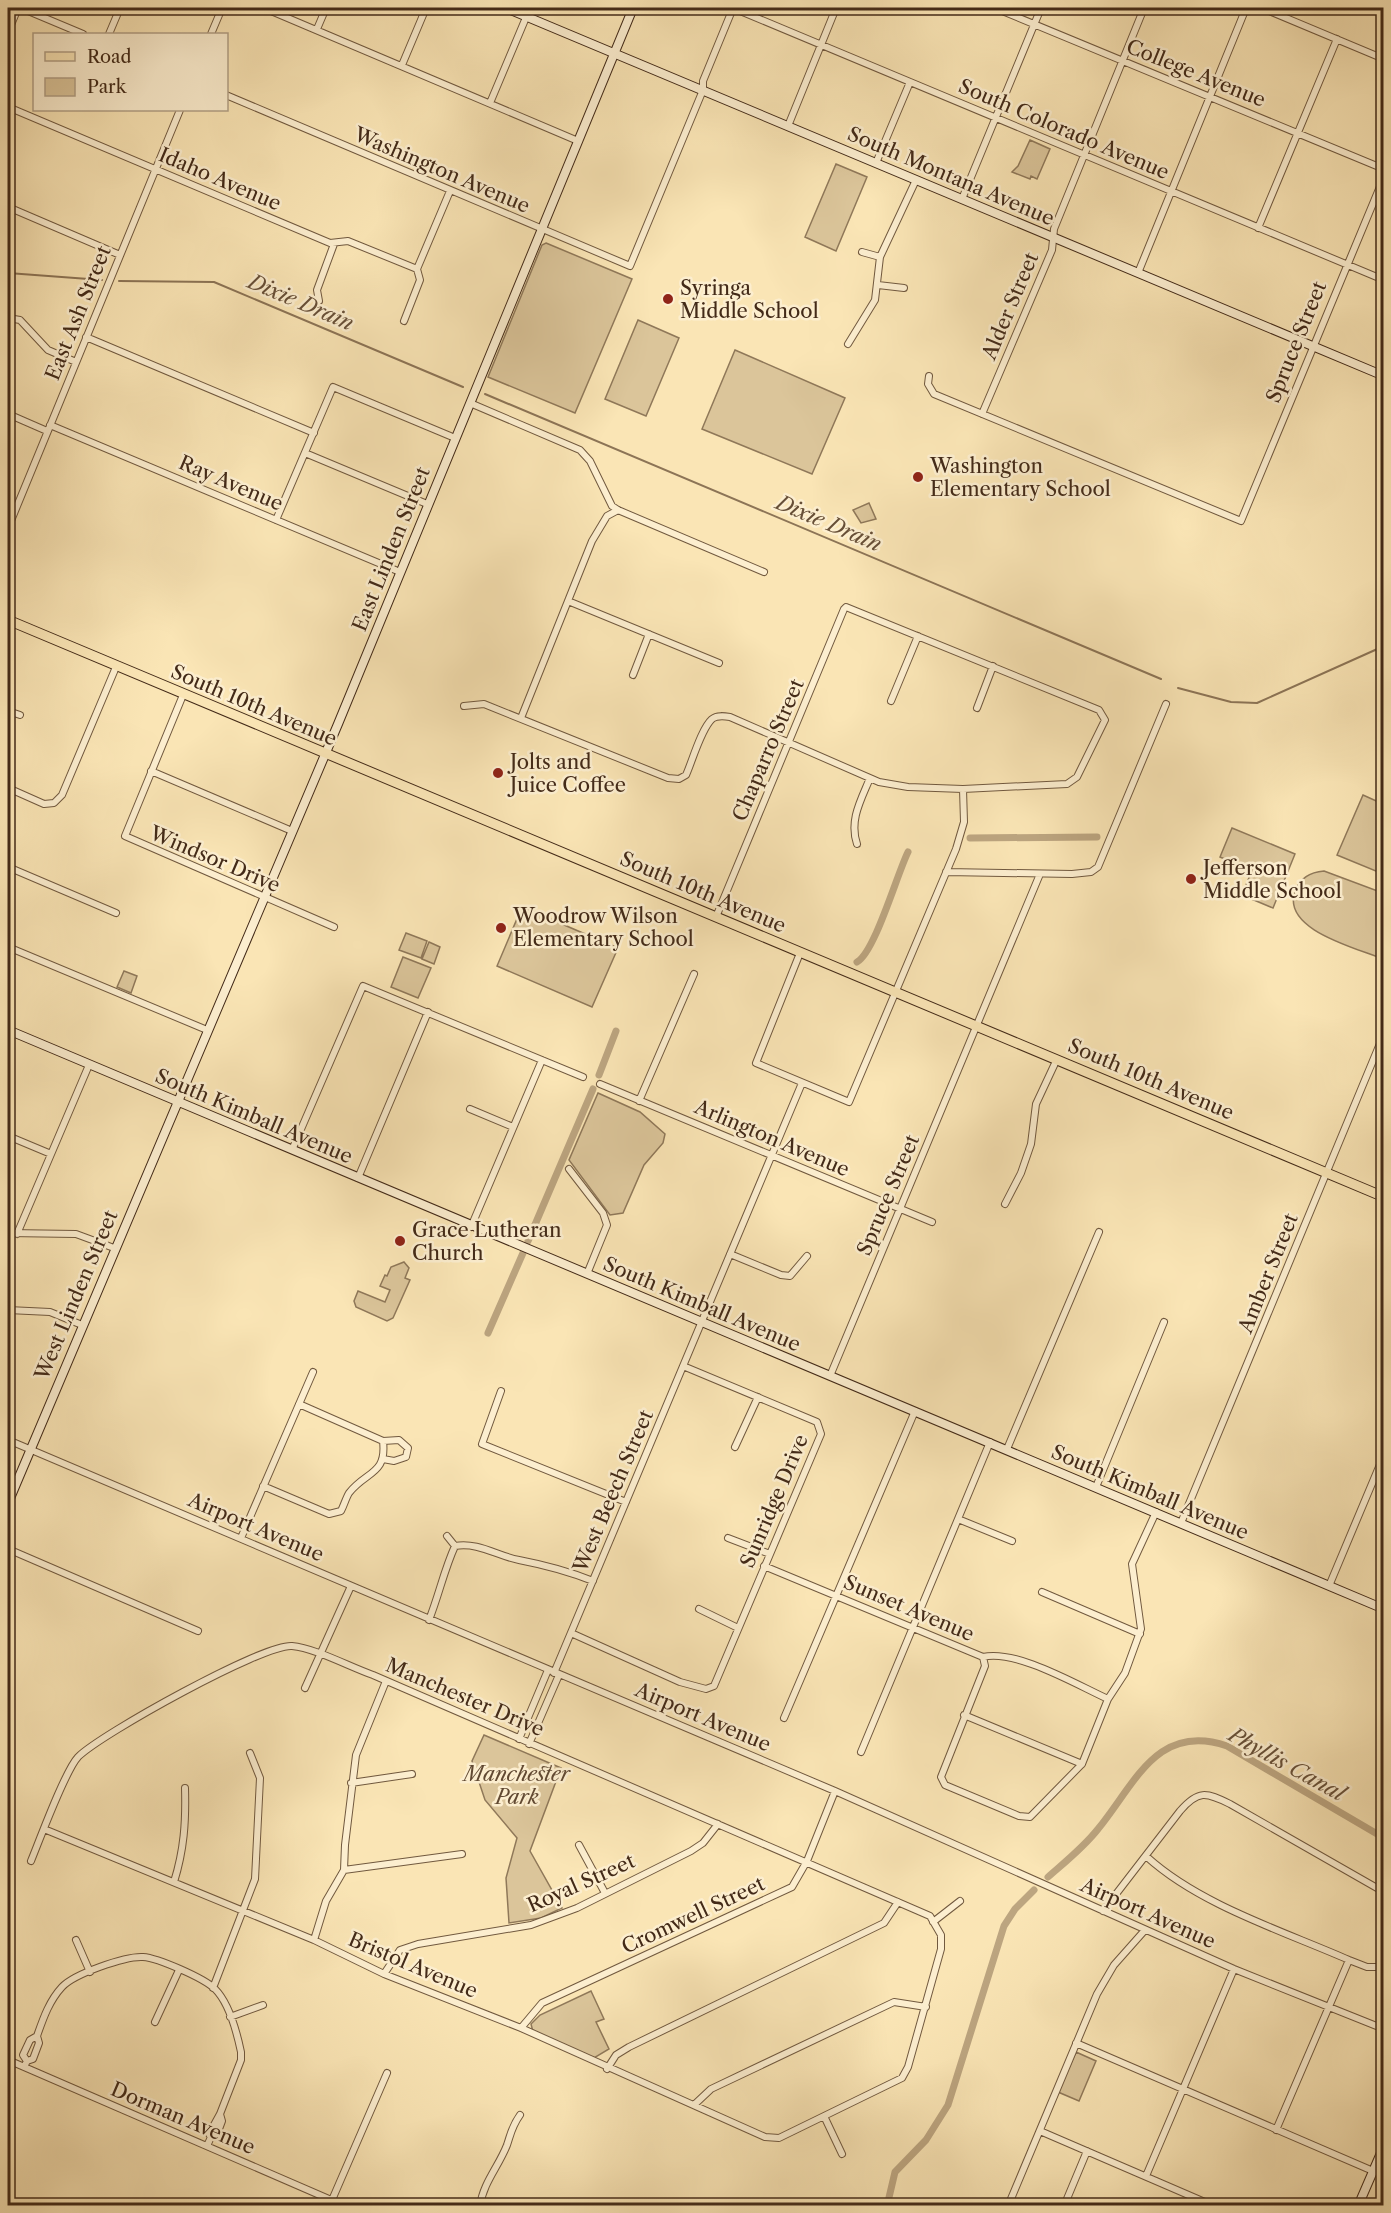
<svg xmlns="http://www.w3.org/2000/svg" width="1391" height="2213" font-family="'Libre Caslon Text',serif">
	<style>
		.green { fill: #dbc59a; stroke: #8f7859; stroke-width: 1.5 }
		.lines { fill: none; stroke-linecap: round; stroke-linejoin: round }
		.stream { stroke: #8c7456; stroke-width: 2 }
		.canal { stroke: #bca580; stroke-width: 7 }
		.street-casing { stroke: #71593f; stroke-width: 8 }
		.secondary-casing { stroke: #432a18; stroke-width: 10 }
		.primary-casing { stroke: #432a18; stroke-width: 11 }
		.street { stroke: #fceecf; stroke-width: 6 }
		.secondary { stroke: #fceecf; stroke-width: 8 }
		.primary { stroke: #fae5b5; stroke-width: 9 }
		.poi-dot { fill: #8f2418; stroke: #fceecf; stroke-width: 2 }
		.labels { text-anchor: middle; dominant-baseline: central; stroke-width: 5; stroke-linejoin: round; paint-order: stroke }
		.street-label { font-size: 20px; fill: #432a18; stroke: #fceecf }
		.poi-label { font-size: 20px; fill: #432a18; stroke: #fceecf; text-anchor: start }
		.park-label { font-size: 20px; font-style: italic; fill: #614932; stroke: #fceecf }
		.water-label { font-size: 21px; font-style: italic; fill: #674f37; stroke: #fceecf }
	</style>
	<rect width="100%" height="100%" fill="#fae5b5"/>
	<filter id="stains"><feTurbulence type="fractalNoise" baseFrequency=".00333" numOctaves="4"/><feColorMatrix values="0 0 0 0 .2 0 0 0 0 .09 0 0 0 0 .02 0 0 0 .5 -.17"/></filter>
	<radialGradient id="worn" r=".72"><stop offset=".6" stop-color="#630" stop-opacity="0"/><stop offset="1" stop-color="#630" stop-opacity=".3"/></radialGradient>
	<!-- green -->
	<path class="green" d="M1030,140l20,9 -13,30 -6,-3 -1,3 -18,-7 6,-6z
		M836,164l31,13 -31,74 -31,-14z
		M546,243l86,36 -57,134 -87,-36 54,-132z
		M638,320l41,18 -33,78 -41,-17z
		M735,350l110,48 -33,76 -110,-45z
		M869,503l7,16 -15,4 -8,-13z
		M1363,795l20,9v70l-46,-19z
		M1232,828l63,26 -22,54 -31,-13 10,-25 -32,-13z
		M1324,871l59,22v66c-26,-11 -102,-29 -88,-68 5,-13 16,-19 29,-20z
		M522,907l96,41 -26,59 -95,-41z
		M406,933l21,8 -6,17 -22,-8z
		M429,942l11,5 -6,17 -12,-5z
		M403,957l28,11 -13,30 -27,-11z
		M124,971l13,5 -6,17 -14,-6z
		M598,1093l42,19 25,22 -2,9 -19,22 -21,48 -13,2 -41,-55z
		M404,1262l5,6 -4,10 5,2 -17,38 -6,3 -31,-14 -2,-6 4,-10 27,11 5,-12 -10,-4 5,-11 2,1 4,-9z
		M484,1735l77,33 -31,83 32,57 -21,10 -32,5 -3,-45 11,-40 -32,-38 -13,-39z
		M591,1991l13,28 -8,3 13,27 -15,9 -61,-26 -2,-8 9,-9z
		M1076,2052l20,9 -17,40 -21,-9z"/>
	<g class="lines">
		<!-- stream -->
		<path class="stream" d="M8,273l94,7
			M119,281l95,1 249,105
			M485,394l676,285
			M1178,688l53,14 26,1 127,-57"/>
		<!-- canal -->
		<path class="canal" d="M970,838l127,-1
			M857,962c18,-10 40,-88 51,-110
			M599,1075l17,-44
			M528,1241l65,-152
			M488,1333l35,-80
			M1048,1877c17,-15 36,-30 50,-48 37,-45 59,-107 129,-83l157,92
			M887,2206l8,-34 31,-32 22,-35 56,-179 11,-17 19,-19"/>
		<defs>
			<path id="street" d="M21,8l62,26
				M264,8l314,133
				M733,8l651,272
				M995,8l389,161
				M1262,8l122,51
				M317,29l9,-21
				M8,32l10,-24
				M109,34l11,-26
				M211,34l11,-26
				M402,65l24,-57
				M226,95l404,171 73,-176v-9l30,-73
				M490,103l40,-95
				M8,107l322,136 18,-2 69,28 3,11 -16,41
				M788,126l48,-118
				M876,163l34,-81
				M962,199l79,-191
				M8,207l112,48
				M1258,228l79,-189
				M862,252l18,5
				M417,269l33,-78
				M1138,273l108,-265
				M878,285l26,3
				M319,301l-2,-11 17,-46
				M8,318l12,2 28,30 28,12
				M86,337l228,96
				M848,344l27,-44 5,-43 36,-77
				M929,376l-1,8 6,10 307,127 143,-344
				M470,403l110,47 10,11 22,45 6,4 146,62
				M8,414l39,17
				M982,414l70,-164 2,-21 90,-221
				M50,425l350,147
				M305,453l122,51
				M276,520l57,-133 122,51
				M8,528l172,-418
				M568,601l151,62
				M633,675l16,-41
				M183,695l-58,141 209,91
				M891,701l27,-65
				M464,706l20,-2 184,74 11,1 7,-4c6,-13 15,-46 26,-56 5,-4 12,-3 18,-2l149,65 29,5 55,2 104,-5 10,-7 28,-57 -6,-10 -253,-103 -2,2 -128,308
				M977,708l16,-42
				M8,711l12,4
				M521,718l71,-177 15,-25 11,-6
				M151,771l141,60
				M8,788l36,16 10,-1 8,-8 54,-128
				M857,844c-8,-24 4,-44 13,-66
				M8,867l108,46
				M946,872l126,2 19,-2 7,-5 68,-163
				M8,947l199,83
				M800,953l-44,110 93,39 107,-253 8,-27 -1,-33
				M600,1084l332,138
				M639,1101l55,-127
				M470,1109l43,18
				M8,1136l43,18
				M292,1150l71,-164 220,91
				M569,1169l34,44 4,12 -20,49
				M358,1178l70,-166
				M1005,1204l16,-31 10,-29 5,-40 21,-45
				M471,1227l71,-167
				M8,1233l68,1 38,14
				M17,1234l72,-169
				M730,1254l51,21 9,1 17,-20
				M8,1310l42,2 32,13
				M830,1376l210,-502
				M501,1391l-19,53 144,58
				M299,1404l84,37 16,-1 9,8 -2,9 -12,4 -11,-2
				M8,1440l827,351 399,178 150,60
				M735,1447l23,-50
				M1007,1449l92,-217
				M263,1486l66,28 12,-3c3,-6 5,-13 8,-18 17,-22 38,-18 34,-52
				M1096,1487l68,-165
				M958,1519l54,22
				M1181,1523l203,-489
				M447,1536l8,10
				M241,1538l72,-166
				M728,1538l42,16
				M8,1549l190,82
				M764,1566l219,91c33,-8 94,28 125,42
				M1329,1586l55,-131
				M1042,1592l98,42
				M699,1609l39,19
				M429,1620c10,-25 15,-50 26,-74 24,-4 42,10 64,14 26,5 49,11 74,21
				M571,1633l109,49 26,7 8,-3 107,-252 -4,-12 -134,-56
				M983,1657l2,9 -44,111 4,8 74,31 11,1 52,-53 26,-65 17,-26 16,-44 -9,-65 24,-52
				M554,1673l248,-590
				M305,1688l46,-102
				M964,1715l118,49
				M784,1718l131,-307
				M519,1739l29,-69
				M529,1744l30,-69
				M861,1752l129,-310
				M351,1783l61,-9
				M579,1845l26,48
				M1147,1857c53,48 136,74 202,103l18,7h17
				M31,1861c9,-22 34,-90 47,-104 23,-23 185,-113 214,-111 23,2 58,21 81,29l557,241 11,19v14l-33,118 -6,11 -123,60 -14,-1 -244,-109 -137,-54 -70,-34 -270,-111
				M344,1870l118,-16
				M174,1882c10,-32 12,-60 11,-94
				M1103,1911l77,-100c18,-21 26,-19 50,-7l154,88
				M933,1922l27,-21
				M76,1940l14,32
				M314,1940l12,-39 18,-31 1,-25 11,-90 30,-74
				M384,1974l16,-24 18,-6 113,-19 46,-17 114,-57 12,-8 15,-19
				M213,1988l42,-109 5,-101 -10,-25
				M230,2017l33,-12
				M155,2022l24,-52
				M521,2028l21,-25 250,-116 15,-26 28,-70
				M37,2036c6,-17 12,-35 25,-49 12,-13 63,-31 81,-30 15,1 61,21 72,32 14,14 22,44 26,63v8l-21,54
				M1076,2043l297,128
				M8,2060l337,146
				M24,2067l3,-6 6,-2 6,-16 -2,-7 -7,4 -7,15 4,6
				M607,2069l9,-14 13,-8 255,-124 14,-21
				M694,2105l17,-16 183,-87 32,5
				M824,2116l18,38
				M1276,2130l73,-170
				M1040,2131l174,75
				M207,2146l4,-9 -2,-3 11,-20 2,7 -6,16h-5
				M1146,2176l88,-207
				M332,2200l55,-127
				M480,2206c3,-23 19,-40 27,-61 4,-12 5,-19 13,-30
				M1008,2206l89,-212 17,-29 31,-35
				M1064,2206l23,-55"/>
			<path id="secondary" d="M506,8l878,368
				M8,1030l1376,579
				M8,1503l330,-779 295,-716
				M1358,2206l26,-60"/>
			<path id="primary" d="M8,620l1376,577"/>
		</defs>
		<!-- street casing -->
		<use href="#street" class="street-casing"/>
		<!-- secondary casing -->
		<use href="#secondary" class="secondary-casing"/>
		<!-- primary casing -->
		<use href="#primary" class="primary-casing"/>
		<!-- street -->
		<use href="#street" class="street"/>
		<!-- secondary -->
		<use href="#secondary" class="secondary"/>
		<!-- primary -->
		<use href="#primary" class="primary"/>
	</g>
	<!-- markers -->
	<g class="poi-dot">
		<circle cx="668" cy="299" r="6"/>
		<circle cx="918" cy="477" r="6"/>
		<circle cx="498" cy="773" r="6"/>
		<circle cx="1191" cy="879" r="6"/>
		<circle cx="501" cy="928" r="6"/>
		<circle cx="400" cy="1241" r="6"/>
	</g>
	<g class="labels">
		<!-- street labels -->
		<g class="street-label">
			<text transform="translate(1196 73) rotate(22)">College Avenue</text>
			<text transform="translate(1064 129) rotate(23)">South Colorado Avenue</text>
			<text transform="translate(442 170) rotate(23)">Washington Avenue</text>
			<text transform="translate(951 176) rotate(23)">South Montana Avenue</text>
			<text transform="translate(220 179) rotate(23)">Idaho Avenue</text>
			<text transform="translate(1010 306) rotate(-67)">Alder Street</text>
			<text transform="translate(78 313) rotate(-68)">East Ash Street</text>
			<text transform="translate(1296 342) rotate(-68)">Spruce Street</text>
			<text transform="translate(231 483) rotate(23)">Ray Avenue</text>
			<text transform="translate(391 549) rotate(-68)">East Linden Street</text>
			<text transform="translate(254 705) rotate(23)">South 10th Avenue</text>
			<text transform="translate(768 750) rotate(-67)">Chaparro Street</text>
			<text transform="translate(215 859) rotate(23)">Windsor Drive</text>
			<text transform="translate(703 892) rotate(23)">South 10th Avenue</text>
			<text transform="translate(1151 1079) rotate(23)">South 10th Avenue</text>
			<text transform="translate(254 1116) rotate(23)">South Kimball Avenue</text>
			<text transform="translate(772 1138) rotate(23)">Arlington Avenue</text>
			<text transform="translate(888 1195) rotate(-67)">Spruce Street</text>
			<text transform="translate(1268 1273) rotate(-68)">Amber Street</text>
			<text transform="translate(76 1295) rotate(-67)">West Linden Street</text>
			<text transform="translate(702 1304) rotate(23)">South Kimball Avenue</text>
			<text transform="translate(613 1491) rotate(-67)">West Beech Street</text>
			<text transform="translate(1150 1492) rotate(23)">South Kimball Avenue</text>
			<text transform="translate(774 1501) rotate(-67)">Sunridge Drive</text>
			<text transform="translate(256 1527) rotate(23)">Airport Avenue</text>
			<text transform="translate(909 1608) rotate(23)">Sunset Avenue</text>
			<text transform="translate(465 1697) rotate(23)">Manchester Drive</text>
			<text transform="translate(703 1717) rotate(23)">Airport Avenue</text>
			<text transform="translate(581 1883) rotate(-24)">Royal Street</text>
			<text transform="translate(1148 1913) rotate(24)">Airport Avenue</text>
			<text transform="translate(693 1915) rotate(-25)">Cromwell Street</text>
			<text transform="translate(413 1965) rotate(23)">Bristol Avenue</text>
			<text transform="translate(183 2118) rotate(23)">Dorman Avenue</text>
		</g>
		<!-- poi labels -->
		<g class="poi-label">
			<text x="680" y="288">Syringa<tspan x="680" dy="23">Middle School</tspan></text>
			<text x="930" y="466">Washington<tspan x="930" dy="23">Elementary School</tspan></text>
			<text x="510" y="762">Jolts and<tspan x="510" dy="23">Juice Coffee</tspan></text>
			<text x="1203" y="868">Jefferson<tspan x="1203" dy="23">Middle School</tspan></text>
			<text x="513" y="916">Woodrow Wilson<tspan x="513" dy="23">Elementary School</tspan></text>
			<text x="412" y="1230">Grace Lutheran<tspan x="412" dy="23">Church</tspan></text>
		</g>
		<!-- park labels -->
		<g class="park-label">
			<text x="517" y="1774">Manchester<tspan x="517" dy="23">Park</tspan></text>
		</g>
		<!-- water labels -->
		<g class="water-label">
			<text transform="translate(301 302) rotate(23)">Dixie Drain</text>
			<text transform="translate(829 523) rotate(23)">Dixie Drain</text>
			<text transform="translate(1287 1764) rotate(29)">Phyllis Canal</text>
		</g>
	</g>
	<!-- margin -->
	<rect width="1391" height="2213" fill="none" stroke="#fae5b5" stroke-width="30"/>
	<rect x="9" y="9" width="1373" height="2195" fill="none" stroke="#432a18" stroke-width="3"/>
	<rect x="15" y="15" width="1361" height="2183" fill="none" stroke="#432a18" stroke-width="1.5"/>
	<!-- legend -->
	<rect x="33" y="33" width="195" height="78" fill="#fceecf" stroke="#b2a086" stroke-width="1.5"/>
	<rect x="45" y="52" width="30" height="9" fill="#fae5b5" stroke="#b2a086" stroke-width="1.5"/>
	<text x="87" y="63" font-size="18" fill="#432a18">Road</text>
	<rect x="45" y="78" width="30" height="18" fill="#dbc59a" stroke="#b2a086" stroke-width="1.5"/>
	<text x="87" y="93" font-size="18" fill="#432a18">Park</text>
	<rect width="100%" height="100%" filter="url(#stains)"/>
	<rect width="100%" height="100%" fill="url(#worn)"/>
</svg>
